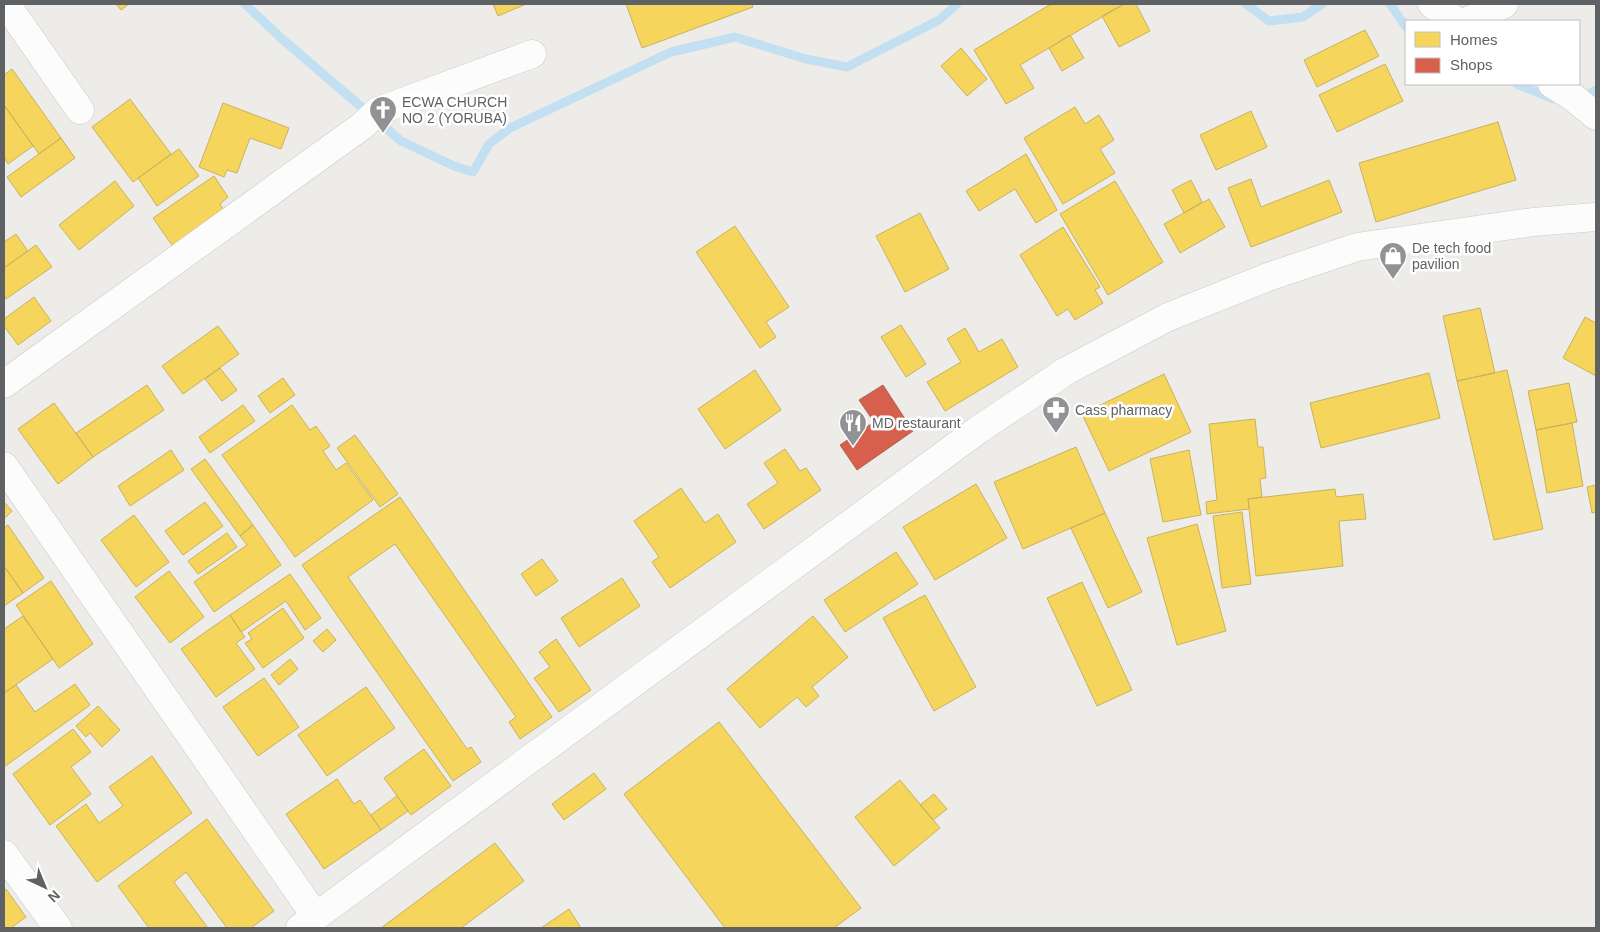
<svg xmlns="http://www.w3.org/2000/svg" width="1600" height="932" font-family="Arial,sans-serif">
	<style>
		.homes { fill: #f6d55c; stroke: #c8b25f }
		.shops { fill: #d6604d; stroke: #b26154 }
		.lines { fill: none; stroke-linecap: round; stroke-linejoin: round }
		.stream { stroke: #c2e0f2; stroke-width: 9 }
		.street-casing { stroke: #c8c8c8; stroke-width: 29 }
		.secondary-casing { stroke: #cacaca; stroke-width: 29 }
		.street { stroke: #fcfcfc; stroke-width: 28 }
		.secondary { stroke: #fcfcfc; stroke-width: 28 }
		.labels { text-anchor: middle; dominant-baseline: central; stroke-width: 5; stroke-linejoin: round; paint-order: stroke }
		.poi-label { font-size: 14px; fill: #5e6265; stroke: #fff; text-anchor: start }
	</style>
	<rect width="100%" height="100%" fill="#edece9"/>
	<!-- homes -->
	<path class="homes" d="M116,4h13l-8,6z
		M493,4h33l-28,12z
		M626,4h126l1,3 -111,41z
		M1051,4h73l-104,61 14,23 -28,16 -32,-54z
		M1124,4h12l14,27 -31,16 -17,-31z
		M1365,30l14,26 -62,31 -13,-27z
		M1070,35l14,23 -22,13 -13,-23z
		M961,48l26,31 -20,17 -26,-30z
		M1385,64l18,37 -66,31 -18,-37z
		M12,69l49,69 -22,16 -35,-49v-30z
		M130,99l41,55 -38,28 -41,-55z
		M223,103l66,25 -8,21 -31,-11 -13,35 -10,-3 -3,7 -25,-10z
		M4,105l29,41 -25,18 -4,-7z
		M1075,107l10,17 14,-9 15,25 -14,9 15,24 -52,31 -39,-66z
		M1251,111l16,36 -51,23 -16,-35z
		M1498,122l18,58 -140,42 -17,-59z
		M61,138l14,20 -54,39 -14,-20z
		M179,149l20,27 -42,30 -19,-28z
		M1026,154l31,56 -21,13 -21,-34 -36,22 -13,-20z
		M214,176l14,21 -8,7 6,9 -52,35 -21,-30z
		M1251,179l10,28 68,-27 13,32 -91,35 -23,-59z
		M1191,180l11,22 -18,11 -12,-23z
		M115,181l19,25 -55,44 -20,-25z
		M1115,181l48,81 -55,33 -48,-81z
		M1209,199l16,28 -45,26 -16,-29z
		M920,213l29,56 -44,23 -29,-56z
		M735,226l54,81 -23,15 10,15 -16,11 -64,-96z
		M1063,227l37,60 -5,3 8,13 -28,17 -7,-11 -11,7 -37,-61z
		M16,234l12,17 -24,17v-26z
		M36,245l16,22 -46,32 -2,-4v-27z
		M34,297l17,24 -33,24 -14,-19v-7z
		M1480,308l15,65 -38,8 -14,-65z
		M1585,317l11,6v53l-33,-18z
		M901,325l25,39 -20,13 -25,-40z
		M218,326l21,28 -56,40 -21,-28z
		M965,328l14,24 23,-13 16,28 -73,44 -18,-29 34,-20 -14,-23z
		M220,368l17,22 -15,11 -17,-22z
		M755,370l26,40 -56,39 -27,-40z
		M1507,370l36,159 -49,11 -37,-159z
		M1429,373l11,45 -119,30 -11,-45z
		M1164,374l27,58 -82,39 -27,-57z
		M283,378l12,17 -25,18 -12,-17z
		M1569,383l8,39 -41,8 -8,-39z
		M147,385l17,25 -71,47 -17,-24z
		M54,403l39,54 -35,27 -40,-55z
		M243,405l12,16 -45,32 -11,-16z
		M292,405l18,25 6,-4 14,20 -7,5 13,19 10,-7 27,37 -78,57 -73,-102z
		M1255,419l3,28h5l3,31 -6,1 2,18 -14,2 1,10 -42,5 -1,-12 11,-2 -8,-76z
		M1572,423l11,63 -36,7 -11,-63z
		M355,435l43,59 -18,13 -43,-59z
		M1076,447l29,66 -82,36 -29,-67z
		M785,449l15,22 6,-3 15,22 -57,39 -17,-25 31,-21 -14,-20z
		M171,450l13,20 -54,36 -12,-20z
		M1189,450l12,65 -38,7 -13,-63z
		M205,459l48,66 -13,11 -49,-67z
		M976,484l31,54 -72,42 -32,-53z
		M1596,485v27l-4,1 -5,-26z
		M681,488l24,35 13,-9 18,28 -66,46 -18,-26 7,-5 -25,-36z
		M1335,489l1,8 27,-3 3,25 -27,2 4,45 -87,10 -8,-77z
		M400,497l152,220 -32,22 -11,-17 7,-5 -121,-173 -47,33 119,172 4,-2 10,15 -28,19 -151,-216z
		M4,502l8,9 -8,8z
		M205,502l18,24 -40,29 -18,-24z
		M1242,512l9,72 -29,4 -9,-72z
		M1105,513l37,79 -34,16 -37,-80z
		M134,515l35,47 -33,25 -35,-47z
		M1197,524l29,107 -49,14 -30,-107z
		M8,525l36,53 -21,15 -19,-27v-38z
		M253,525l28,40 -67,47 -20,-30 53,-37 -7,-9z
		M227,533l10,14 -39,27 -10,-13z
		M896,552l22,32 -73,48 -21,-32z
		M542,559l16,22 -22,15 -15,-22z
		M4,566l19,27 -19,13z
		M169,571l35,46 -34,26 -35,-46z
		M290,574l31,44 -16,12 -19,-29 -45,31 -11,-17z
		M622,578l18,28 -61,41 -18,-29z
		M51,581l42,63 -34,24 -43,-63z
		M1082,582l50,108 -35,16 -50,-108z
		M925,595l51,92 -42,24 -51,-93z
		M283,608l21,30 -41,30 -18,-25 7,-4 -4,-6z
		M230,615l15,22 -9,6 19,26 -39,28 -35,-48z
		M23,616l30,43 -49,34v-64z
		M813,616l35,41 -36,30 7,9 -13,11 -9,-10 -37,31 -33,-39z
		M327,629l9,11 -13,12 -10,-11z
		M556,639l35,51 -32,22 -25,-34 16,-11 -11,-15z
		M290,659l8,10 -19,16 -8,-10z
		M264,678l35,49 -41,29 -35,-49z
		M75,684l15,21 -86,62v-74l12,-8 19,27z
		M366,687l29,41 -68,48 -29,-41z
		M98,706l22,24 -18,17 -12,-14 -4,4 -10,-11z
		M719,722l142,186 -27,20h-109l-101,-134z
		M73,729l18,23 -20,15 20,27 -41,31 -37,-51z
		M424,749l27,37 -40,29 -27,-37z
		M152,756l40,57 -95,69 -41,-56 30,-22 13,19 24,-17 -14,-19z
		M594,773l12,16 -42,31 -12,-16z
		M337,779l17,25 6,-4 21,30 -57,39 -38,-55z
		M900,780l40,48 -46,38 -39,-49z
		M934,794l13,15 -14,11 -13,-15z
		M397,796l11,15 -27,19 -10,-15z
		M207,819l67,92 -23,17h-24l-41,-56 -12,10 34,46h-59l-31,-42z
		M495,843l29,38 -63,47h-80z
		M6,889l20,28 -15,11h-7v-37z
		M569,909l12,19h-40z"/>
	<!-- shops -->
	<path class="shops" d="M883,385l30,46 -56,39 -17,-25 34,-23 -15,-22z"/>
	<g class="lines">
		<!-- stream -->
		<path class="stream" d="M245,4l36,34 120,103 53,25 19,6 16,-28 21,-16 161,-76 64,-15 71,22 41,8 92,-47 18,-16
			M1246,4l23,17 34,-4 19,-13
			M1390,4l16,23
			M1517,84l37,15
			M1581,99l15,-9"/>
		<defs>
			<path id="street" d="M6,4l74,106
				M1468,21l36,-17
				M4,384l358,-258 16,-15 154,-57
				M4,466l312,451
				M4,854l54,74"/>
			<path id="secondary" d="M1432,4l24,17
				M1552,84l22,14 22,18
				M300,928l678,-498 88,-59 102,-54 100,-40 89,-30 176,-25 63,-5"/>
		</defs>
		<!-- street casing -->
		<use href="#street" class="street-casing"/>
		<!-- secondary casing -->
		<use href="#secondary" class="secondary-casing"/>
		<!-- street -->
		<use href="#street" class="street"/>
		<!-- secondary -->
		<use href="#secondary" class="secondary"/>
	</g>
	<!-- icons -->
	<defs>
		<symbol id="church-pin" viewBox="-11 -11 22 30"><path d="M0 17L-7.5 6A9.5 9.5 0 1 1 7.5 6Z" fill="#909293" stroke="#fff"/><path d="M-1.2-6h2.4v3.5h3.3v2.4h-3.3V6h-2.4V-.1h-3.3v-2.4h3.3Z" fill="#fff"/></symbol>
		<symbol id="shop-pin" viewBox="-11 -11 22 30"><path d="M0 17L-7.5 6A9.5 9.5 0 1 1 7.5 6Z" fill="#909293" stroke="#fff"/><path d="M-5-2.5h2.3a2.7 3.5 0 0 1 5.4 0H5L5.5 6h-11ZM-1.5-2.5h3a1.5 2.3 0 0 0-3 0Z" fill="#fff"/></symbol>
		<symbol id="pharmacy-pin" viewBox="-11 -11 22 30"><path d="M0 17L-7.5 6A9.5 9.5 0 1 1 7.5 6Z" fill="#909293" stroke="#fff"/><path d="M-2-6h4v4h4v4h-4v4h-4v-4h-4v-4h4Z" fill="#fff"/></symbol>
		<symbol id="restaurant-pin" viewBox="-11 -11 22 30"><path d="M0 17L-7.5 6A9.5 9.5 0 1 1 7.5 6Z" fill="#909293" stroke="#fff"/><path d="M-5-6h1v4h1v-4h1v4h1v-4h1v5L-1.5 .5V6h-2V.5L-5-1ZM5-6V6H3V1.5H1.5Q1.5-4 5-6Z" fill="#fff"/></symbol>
	</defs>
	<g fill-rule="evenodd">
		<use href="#church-pin" x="367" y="94" width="32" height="43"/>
		<use href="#shop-pin" x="1377" y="240" width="32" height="43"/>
		<use href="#pharmacy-pin" x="1040" y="394" width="32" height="43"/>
		<use href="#restaurant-pin" x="837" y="407" width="32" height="43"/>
	</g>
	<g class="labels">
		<!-- poi labels -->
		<g class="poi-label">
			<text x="402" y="102">ECWA CHURCH<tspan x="402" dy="16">NO 2 (YORUBA)</tspan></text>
			<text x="1412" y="248">De tech food<tspan x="1412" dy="16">pavilion</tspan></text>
			<text x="1075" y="410">Cass pharmacy</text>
			<text x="872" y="423">MD restaurant</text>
		</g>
	</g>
	<!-- border -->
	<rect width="1600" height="932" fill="none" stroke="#5e6265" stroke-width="10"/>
	<!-- legend -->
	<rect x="1405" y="20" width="175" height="65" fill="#ffffff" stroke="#bfc0c1"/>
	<rect x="1415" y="32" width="25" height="15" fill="#f6d55c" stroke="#bfc0c1"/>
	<text x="1450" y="45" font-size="15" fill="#5e6265">Homes</text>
	<rect x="1415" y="58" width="25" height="15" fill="#d6604d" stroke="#bfc0c1"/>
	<text x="1450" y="70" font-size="15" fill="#5e6265">Shops</text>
	<!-- north arrow -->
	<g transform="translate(45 887) rotate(136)" stroke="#ffffff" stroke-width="4" paint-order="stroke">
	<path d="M0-4L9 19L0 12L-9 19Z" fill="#5e6265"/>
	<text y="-8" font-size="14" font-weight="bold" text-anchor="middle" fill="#5e6265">N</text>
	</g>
</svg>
